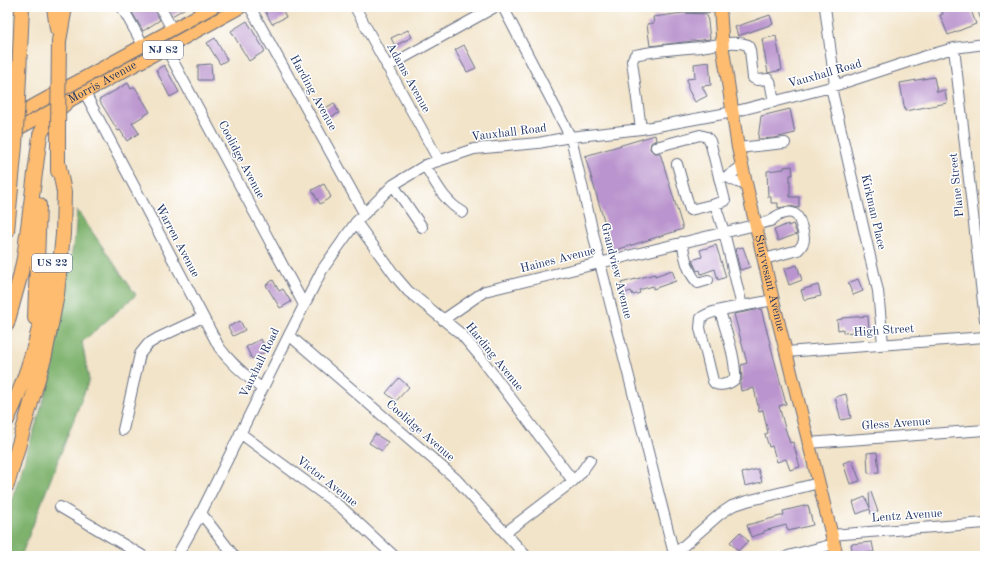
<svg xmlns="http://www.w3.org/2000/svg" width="992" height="563" font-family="'Old Standard TT',serif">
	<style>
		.forest { fill: #7eb26d; stroke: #4c7066 }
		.building { fill: #ba94ce }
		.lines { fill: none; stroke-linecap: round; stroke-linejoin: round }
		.minor-casing { stroke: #666e83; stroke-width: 12 }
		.major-casing { stroke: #666e83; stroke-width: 14 }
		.highway-casing { stroke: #666e83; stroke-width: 16 }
		.minor { stroke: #fff; stroke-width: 10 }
		.major { stroke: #fdbc70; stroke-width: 12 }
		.highway { stroke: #fdbc70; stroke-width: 14 }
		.highway-bridge-casing { stroke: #666e83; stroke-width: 16; stroke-linecap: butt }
		.highway-bridge { stroke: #fdbc70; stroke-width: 14 }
		.labels { text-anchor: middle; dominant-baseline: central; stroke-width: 3; stroke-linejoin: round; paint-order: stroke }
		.shield { fill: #fff; stroke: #5f6d8e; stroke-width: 1 }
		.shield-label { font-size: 11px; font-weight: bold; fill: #1b2f5e }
		.street-label { font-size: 12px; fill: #1b2f5e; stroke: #fff }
	</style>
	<rect width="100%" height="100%" fill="#fff"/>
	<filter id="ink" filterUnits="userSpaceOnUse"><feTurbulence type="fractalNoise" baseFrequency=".025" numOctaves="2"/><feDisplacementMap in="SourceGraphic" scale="8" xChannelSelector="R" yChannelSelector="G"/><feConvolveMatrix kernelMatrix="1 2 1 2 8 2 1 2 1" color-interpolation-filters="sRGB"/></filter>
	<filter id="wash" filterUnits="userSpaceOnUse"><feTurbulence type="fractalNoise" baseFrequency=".012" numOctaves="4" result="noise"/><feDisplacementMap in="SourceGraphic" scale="16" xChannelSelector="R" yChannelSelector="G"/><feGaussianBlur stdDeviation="0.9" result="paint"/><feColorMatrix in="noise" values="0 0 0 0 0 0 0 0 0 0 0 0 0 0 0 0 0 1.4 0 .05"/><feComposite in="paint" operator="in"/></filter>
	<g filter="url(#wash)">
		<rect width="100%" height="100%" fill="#f2e4c9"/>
		<!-- forest -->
		<path class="forest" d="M77,210l59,85 -54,47 7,38 -68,176h-14v-41l44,-138 6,-45 18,-96z"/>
		<g id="blocks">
			<!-- building -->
			<path class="building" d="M129,7h25l6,13 -17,11z
				M167,7h20l-15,9z
				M263,7h18l5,10 -14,7z
				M940,7h30l6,17 -28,11 -8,-20 3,-1z
				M683,13l24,1 3,25 -60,7 -3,-22 7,-1 -1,-6z
				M770,15l3,9 -35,12 -3,-9z
				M247,21l18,30 -16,10 -18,-30z
				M408,30l4,7 -17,9 -4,-8z
				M776,36l6,34 -14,3 -6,-34z
				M215,38l12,22 -7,4 -13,-21z
				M464,45l12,23 -9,4 -12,-22z
				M709,62l2,23 -9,1 5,10 -12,6 -7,-13 -1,-10 8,-1 -1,-14z
				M211,64l1,16h-14v-15z
				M164,65l15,27 -9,5 -14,-27z
				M934,77l3,15 8,-2 2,13 -42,8 -5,-28z
				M128,83l3,6 4,-2 15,25 -18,11 7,10 -12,8 -7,-11 -2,1 -19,-31z
				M334,103l5,10 -12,6 -5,-9z
				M790,109l5,24 -20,5 -17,1 3,-23z
				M655,135l1,5 -5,3 -1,6 4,4h6l23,76 -70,22 -28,-95z
				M792,166l1,9h-3v22h9v11l-9,-2 -12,2v-5h-7v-6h-3l-1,-26 17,-2v-2z
				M324,184l7,13 -11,7 -8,-14z
				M788,224v2l5,-2 4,10 -19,7 -4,-11z
				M716,245l10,32 -8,3 -3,-11 -14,5 -1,-4 -3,1 -5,-11 10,-3 -2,-7z
				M743,247l7,20 -10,3 -5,-21z
				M797,265l5,15 -13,5 -5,-16z
				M672,270l4,11 -23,8v-3l-14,4 1,3 -7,2 -2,-4 -7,2 -3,-10 34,-9v2z
				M858,279l5,12 -10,4 -5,-12z
				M273,280l6,11 4,-2 8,13 -11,6 -14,-23z
				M818,285l3,11 -17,4 -3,-10z
				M761,309l25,95 -7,2 6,22 5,15 3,-1 7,25 -10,3 -4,-11 -9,3 -5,-16 -3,1 -4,-13 3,-1 -5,-23 -4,1 -5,-23 -13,3 -1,-7 2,-5 -1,-14 6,-2 -13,-49z
				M868,316l1,15 -26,2v-4l-5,1 -1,-10 5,-1v-1z
				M240,321l5,9 -12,6 -5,-9z
				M261,339l6,12 -15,8 -6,-12z
				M399,378l10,9 -13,14 -10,-8z
				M846,394l5,24 -10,2 -6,-23z
				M375,434l13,8 -6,9 -13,-8z
				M877,452l2,20 -11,1 -1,-20z
				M852,460l8,21 -10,3 -7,-21z
				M758,469l4,13 -17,4 -3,-13z
				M871,492l7,20 -7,2 -1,-5 -13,5 -4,-12 12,-5 5,11 -1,-15z
				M808,505l5,20 -25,6 -2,-6 -22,6v2l-13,4 -4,-12 37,-10 -1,-4z
				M740,532l8,9 -10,10 -8,-9z
				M872,542l2,10 -10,1v3h-11l-2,-12z"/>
		</g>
	</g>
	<g filter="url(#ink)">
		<use href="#blocks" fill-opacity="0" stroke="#666e83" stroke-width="1"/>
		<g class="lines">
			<defs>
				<path id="minor" d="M122,7l21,38
					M160,7l12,22
					M250,7l114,206
					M355,7l84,154
					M503,7l68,131 29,125 74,291
					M685,7h35
					M825,7l10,78
					M983,7l2,8
					M166,48l138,257
					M954,48l31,272
					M387,67l108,-60
					M831,87l47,204 5,53
					M85,93l134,254c12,17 28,29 43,42
					M641,129l-9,-68 3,-6c22,-5 44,-6 66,-8 14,-2 33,-7 47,-2l2,5 3,28 4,2 11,-1 2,2 4,21
					M656,147l44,-12 7,2 3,4 15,60 -10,3 9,28 18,74 31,-6
					M738,148l47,-5
					M677,164l13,46 25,-6
					M425,165c10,17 20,38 38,47
					M727,177l10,5 10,3
					M719,178l8,-1 15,-11
					M393,185l29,42
					M356,222l40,55 12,14 53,43 17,20 95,127
					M682,242c3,15 5,30 16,41l10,-3
					M720,311c6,21 16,46 15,68 -5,5 -18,9 -22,2l-13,-53 1,-10c8,-7 30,-10 41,-12
					M443,320l42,-29 286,-70c5,-6 18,-12 25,-6 4,3 8,20 8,24 0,5 -3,8 -6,11l-34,9
					M289,335l167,144 70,77
					M786,352l199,-15
					M123,430l17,-76 8,-10 10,-6 45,-21
					M240,433l102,75 52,48
					M808,443l177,-13
					M60,507l83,49
					M201,513l33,43
					M505,533l68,-52 7,-7 10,-14
					M831,535l154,-12
					M177,556l24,-43 88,-178 33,-65 34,-48 37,-37 33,-20 48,-16 64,-6 32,-6 71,-8 92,-17 98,-25 95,-31 28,-8 31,-4
					M672,556l48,-42 12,-8 15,-5 72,-18
					M788,556l46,-12"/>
				<g id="major">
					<path id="s1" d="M720,7l3,43 15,98 35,152 64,256"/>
					<path d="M7,120l206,-113"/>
					<path id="s2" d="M7,135l234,-128"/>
				</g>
				<path id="highway" d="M54,7l3,22
					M59,41l6,-34
					M18,98l4,-91
					M58,171v-42
					M7,231l8,-86
					M35,318l4,-113
					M7,324l13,-47 4,-19 16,-123c6,-14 15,-23 27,-33
					M7,420c22,-45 38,-107 45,-157
					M7,485l38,-130 12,-60 6,-61 1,-42 -6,-30"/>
			</defs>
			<!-- minor casing -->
			<use href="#minor" class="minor-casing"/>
			<!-- major casing -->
			<use href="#major" class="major-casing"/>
			<!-- highway casing -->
			<use href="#highway" class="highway-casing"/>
			<!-- minor -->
			<use href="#minor" class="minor"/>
			<!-- major -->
			<use href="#major" class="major"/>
			<!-- highway -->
			<use href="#highway" class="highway"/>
			<defs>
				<path id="highway-bridge" d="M58,129l1,-88
					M15,145l3,-47"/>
			</defs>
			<!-- highway-bridge casing -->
			<use href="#highway-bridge" class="highway-bridge-casing"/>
			<!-- highway-bridge -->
			<use href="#highway-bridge" class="highway-bridge"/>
		</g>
	</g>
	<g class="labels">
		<!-- shield labels -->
		<g class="shield">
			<rect x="143" y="41" width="40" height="18" rx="3"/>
			<rect x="32" y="254" width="40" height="18" rx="3"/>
		</g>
		<g class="shield-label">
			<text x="163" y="50">NJ 82</text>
			<text x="52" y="263">US 22</text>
		</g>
		<!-- street labels -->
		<g class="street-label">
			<text transform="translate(825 74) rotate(-16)">Vauxhall Road</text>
			<text transform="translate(408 78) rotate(61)">Adams Avenue</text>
			<text stroke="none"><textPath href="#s2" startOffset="109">Morris Avenue</textPath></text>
			<text transform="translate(313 93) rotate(61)">Harding Avenue</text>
			<text transform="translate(509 133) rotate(-7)">Vauxhall Road</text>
			<text transform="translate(241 160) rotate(62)">Coolidge Avenue</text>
			<text transform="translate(957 185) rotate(-96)">Plane Street</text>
			<text transform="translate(873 212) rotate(77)">Kirkman Place</text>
			<text transform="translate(177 241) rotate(62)">Warren Avenue</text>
			<text transform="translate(558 260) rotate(-14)">Haines Avenue</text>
			<text transform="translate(616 271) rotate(76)">Grandview Avenue</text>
			<text stroke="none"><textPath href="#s1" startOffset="281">Stuyvesant Avenue</textPath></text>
			<text transform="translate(884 331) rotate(-4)">High Street</text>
			<text transform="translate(494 357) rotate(51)">Harding Avenue</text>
			<text transform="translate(260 363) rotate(-64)">Vauxhall Road</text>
			<text transform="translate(896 424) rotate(-4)">Gless Avenue</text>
			<text transform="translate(420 431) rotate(41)">Coolidge Avenue</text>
			<text transform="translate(327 482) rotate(38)">Victor Avenue</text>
			<text transform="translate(907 516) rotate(-4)">Lentz Avenue</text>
		</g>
	</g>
	<!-- margin -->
	<rect width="992" height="563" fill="none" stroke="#fff" stroke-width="24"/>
</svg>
